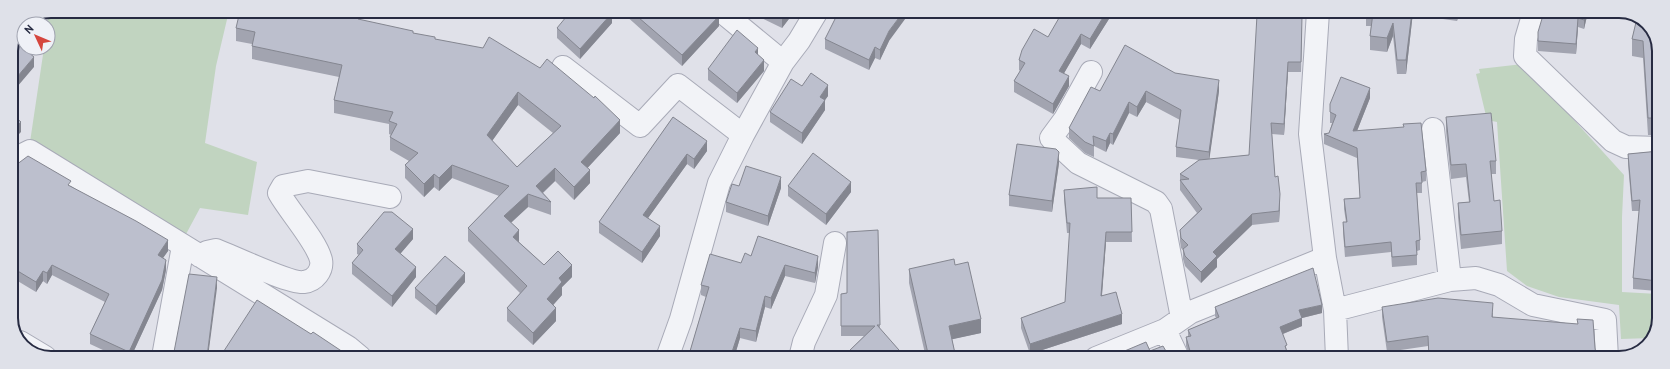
<svg xmlns="http://www.w3.org/2000/svg" width="1670" height="369" font-family="'PT Sans',sans-serif">
	<style>
		.green { fill: #c1d4c0 }
		.lines { fill: none; stroke-linecap: round; stroke-linejoin: round }
		.minor-casing { stroke: #a8aab7; stroke-width: 24 }
		.minor { stroke: #f2f3f7; stroke-width: 22 }
		.wall { fill: #a2a4b0; fill-rule: evenodd }
		.shaded-wall { fill: #848690 }
		.building { fill: #bcbfcd; stroke: #848690; fill-rule: evenodd }
		.rim { fill: none; stroke: #272b42; stroke-width: 2 }
	</style>
	<rect width="100%" height="100%" fill="#e0e1e9"/>
	<!-- green -->
	<path class="green" d="M51,11h178l-13,55 -11,77 52,19 -9,53 -48,-7 -15,28 -30,-22 -125,-72 14,-94h4l-1,-24 2,-12z
		M1523,64l101,111 -2,42v75l36,2v31l-7,13 -30,1 -2,-34 -60,-8 -32,-11 -20,-15 -10,-149 -10,-2 -11,-46 4,-1 -1,-4z"/>
	<g class="lines">
		<defs>
			<path id="minor" d="M721,11l62,51
				M1318,12l-8,122 15,124 10,52 2,48
				M1534,12l-8,27 -1,17 88,85 13,6 33,1
				M563,67l77,59 38,-41 65,50
				M1091,72l-26,47 -14,19 27,25 78,39 5,7 21,109
				M1433,129l17,151
				M11,163l3,-4 16,-8 318,196 12,10
				M200,256l7,-4 9,-2c16,6 74,34 88,32 11,-1 19,-12 17,-22 -4,-18 -32,-49 -42,-67l4,-7 25,-5 82,16
				M1335,310l115,-30 26,-2 23,7 34,20 72,15 2,38
				M1165,330l13,28
				M20,342l25,15
				M163,357l20,-111
				M667,358l14,-39 38,-136 24,-48 40,-73 16,-21 18,-30
				M800,358l4,-16 22,-47 9,-52
				M1096,358l69,-28 26,-18 134,-54"/>
		</defs>
		<!-- minor casing -->
		<use href="#minor" class="minor-casing"/>
		<!-- minor -->
		<use href="#minor" class="minor"/>
	</g>
	<!-- wall -->
	<path class="wall" d="M362,11l-2,9 75,19 185,94 -33,35 3,15 -16,17 -19,-19 -12,12 8,9v13l-23,-8 -17,16 8,19 25,23 28,12 -10,10v8l-9,10 3,16 -23,24 -26,-24v-13l13,-15 -52,-52v-13l31,-32 -47,-18 -13,13 -5,-4 -10,10 -19,-19v-13l4,-4 -19,-11v-13l1,-2 -2,-1v-10l-55,-11v-13l5,-23 -87,-18v-15l-16,-3v-13zM518,105l35,28 -36,34 -25,-26z
		M624,11h90l5,15 -37,40 -58,-52z
		M747,11h48l-13,17z
		M1114,11l-24,38 -9,-5 -17,29 5,13 -16,28 -39,-22v-11l6,-10 -1,-1v-10l29,-23z
		M1366,12h47l-7,62h-9l-4,-38 -6,16 -17,-2v-14l1,-10h-5z
		M1432,12h27l-2,9 -14,-2z
		M1544,12h44l-4,17 -6,-2 -2,27 -38,-3v-10z
		M1637,18l22,28v89h-11l-5,-77 -11,-2v-17z
		M612,23l-32,36 -23,-21v-10z
		M1302,26l-1,46h-13l-4,63 -12,-1 3,43 5,27 -1,18 -27,3 -35,34v8l-16,16 -16,-17 -2,-7v-9l-2,-2 -1,-7v-11l17,-17 -17,-23v-16l19,-14 -23,-3v-10l4,-27 -34,-18 -9,15 -8,-4 -16,32 -3,-2 -4,9 -12,-6v11l-9,-4 -16,-15v-10l31,-37 75,-18 44,18 -10,68 40,-4z
		M825,39l64,2 -9,19 -5,-2 -6,12 -44,-21z
		M758,55l6,16 -27,32 -29,-23v-11z
		M802,86l26,10 -3,4v10l-23,34 -32,-22v-10z
		M1370,98l-13,33 69,40v10l-4,1v11h-5l3,47v10l-3,1v14l-25,2 -1,-15 -46,5 -2,-25v-10h3l-2,-13v-10l16,-1 -3,-40 -33,-14v-10l5,-1 3,-10h-2v-19z
		M673,117l34,34 -13,18 -7,-5 -39,54 12,18 -18,27 -43,-30v-11z
		M1446,117l50,44v13h-5l3,27 8,30v13l-41,5 -3,-32v-14l11,-1 -3,-25 -15,2 -5,-48z
		M1659,151l-2,140 -24,-2v-11l6,-67h-7l-4,-47v-10z
		M1059,163l-7,49 -43,-6v-11z
		M11,165l60,21 97,65 -5,7 3,12 -4,20 -31,67h-13l-28,-13v-10l15,-32 -53,-27 -5,9 -4,-3 -7,11 -25,-15z
		M739,186l42,2 -13,38 -42,-14v-10z
		M788,186l63,6 -25,33 -38,-29z
		M1064,190l33,8h34l1,44h-26l-4,54 20,28 -92,30 -9,-26v-10l44,-16 5,-69h-3l-3,-33z
		M878,230l2,99 26,29h-57v-7l15,-15h-23v-42l6,-1z
		M413,239l-13,15 16,23 -24,30 -40,-33v-11l7,-8 -2,-1v-10z
		M751,256l67,11 -3,16 -30,-7 -14,33 -6,-2 -9,35 -16,-4 -6,20h-46l18,-61 -5,-2v-10l40,-22z
		M955,265l26,68 -29,6 4,19h-30l-17,-75v-14z
		M465,282l-29,33 -21,-17v-10z
		M1215,307l107,6 -20,5v8l-19,8 4,17 2,7h-102l2,-3 -3,-9v-9h2v-7l28,-12 -1,-2z
		M1382,307l111,6v4l102,31 1,6 3,4h-170l-1,-12 -41,6 -5,-35z"/>
	<!-- shaded-wall -->
	<path class="shaded-wall" d="M359,11h3l-4,21v-13z
		M787,11h8l-13,17v-10z
		M904,11h7l-22,30 -9,19v-10l9,-19z
		M1107,11h7l-24,38v-10z
		M1412,12h1l-7,62v-14z
		M1457,12h2l-2,9z
		M1585,12h3l-4,17v-9z
		M612,13v10l-32,36v-10z
		M719,16v10l-37,40v-11z
		M1578,18v9l-2,27v-10z
		M1393,23v13l-6,16v-14z
		M1081,34v10l-22,38v-11z
		M875,47v11l-6,12v-10z
		M758,48v10l-3,-6z
		M34,57v10l-23,27v-10z
		M764,60v11l-27,32v-10z
		M1288,62v10l-4,63v-11z
		M1069,76v10l-16,28v-10z
		M1219,80v11l-10,71v-10z
		M828,85v11l-8,11v-10z
		M1370,88v10l-17,43v-10z
		M1146,91v11l-9,15v-10z
		M518,92v13l-31,43v-13z
		M825,100v10l-23,34v-11z
		M1129,102v11l-16,32v-11z
		M620,120v13l-39,42v-13z
		M21,122v10l-10,10v-10z
		M1110,133v10l-4,9v-11z
		M707,141v10l-13,18v-10z
		M1059,152v11l-7,49v-11z
		M687,154v10l-44,61v-10z
		M452,165v13l-13,13v-13z
		M555,168v13l-17,16 -2,-11z
		M590,170v13l-16,17v-13z
		M434,174v13l-10,10v-13z
		M781,177v11l-13,38v-10z
		M851,182v10l-25,33v-11z
		M528,194v13l-24,22v-13z
		M1280,194v10l-1,18v-11z
		M1252,214v11l-35,34v8l-16,16v-11l12,-20z
		M660,226v10l-18,27v-11z
		M413,229v10l-18,21v-11z
		M519,230v13l-6,-6z
		M1106,232v10l-5,64v-10z
		M168,240v11l-10,14v-10z
		M818,256v11l-3,16v-10z
		M166,260v10l-4,20 -31,67h-2v-5z
		M1658,263v11l-1,17v-10z
		M52,265v10l-5,9v-11z
		M572,265v12l-10,10v8l-15,17v-13l12,-21z
		M785,265v11l-14,33v-11z
		M416,267v10l-24,30v-11z
		M43,271v10l-7,11v-10z
		M465,273v9l-29,33v-9z
		M217,277v11l-9,69h-1z
		M765,296v11l-9,35v-11z
		M1322,305v8l-20,5v8l-22,9v-8l19,-17z
		M556,308v13l-23,24v-12z
		M1122,314v10l-92,30v-10z
		M981,319v14l-32,7v-14z
		M740,328v10l-6,20h-4z"/>
	<!-- building -->
	<path class="building" d="M240,11h119l-1,8 55,12v2l22,4v2l48,9 6,-11 51,31 7,-9 47,39 1,-2 25,24 -39,42 9,8 -16,17 -19,-19 -19,18 15,16 -23,-8 -24,22 15,14 -6,7 31,28 14,-14 14,14 -13,13 3,4 -15,17 9,9 -23,25 -26,-25 20,-22 -59,-58 41,-42 -57,-21 -13,13 -5,-4 -10,10 -19,-19 13,-12 -28,-16 7,-13 -8,-3 4,-9 -59,-12 8,-35 -90,-19 3,-14 -19,-4zM518,92l43,34 -44,41 -30,-32z
		M571,11h39l2,2 -32,36 -23,-21z
		M631,11h83l5,5 -37,39z
		M769,11h18l-5,7z
		M839,11h65l-15,20 -9,19 -5,-3 -6,13 -44,-21z
		M1063,11h44l-17,28 -9,-5 -22,37 10,5 -16,28 -39,-23 11,-18 -6,-3 3,-10 12,-21 14,8z
		M1366,12h46l-6,48h-9l-4,-37 -6,15 -17,-2 3,-23z
		M1544,12h41l-1,8 -6,-2 -2,26 -38,-3v-9z
		M1257,15l45,1 -1,46h-13l-4,62 -13,-1 4,54 3,-1 2,18 -1,17 -27,3 -39,38 4,4 -16,16 -16,-16 -2,-7 5,-4 -7,-7 -1,-8 22,-21 -22,-29 9,-1 -9,-5 19,-14 50,-5z
		M1637,18l12,7 10,21v11l-1,3h1v58h-11l-5,-77 -11,-2z
		M737,30l21,18 -3,4 9,8 -27,33 -29,-24z
		M15,41l19,16 -23,27v-33z
		M1125,45l50,28 44,7 -10,72 -33,-5 5,-37 -35,-19 -9,16 -8,-5 -16,32 -3,-1 -4,8 -13,-5 1,10 -9,-4 -16,-14 22,-41 9,4z
		M811,73l17,12 -8,12 5,3 -23,33 -32,-21 21,-33 11,7z
		M1341,77l29,11 -17,43 51,-4 -1,-3 18,-1 5,48 -5,1 1,11h-6l4,57 -4,1 1,14 -25,2 -1,-15 -46,5 -2,-25h4l-3,-23 16,-1 -3,-50 -33,-14 5,-1 7,-18 -6,-3v-8z
		M11,113l10,9 -10,10z
		M1491,113l5,48h-6l4,40 6,-1 2,31 -41,4 -3,-32 12,-1 -4,-38 -15,1 -5,-48z
		M673,117l34,24 -13,18 -7,-5 -44,61 17,11 -18,26 -43,-30z
		M1017,144l39,5 3,3 -7,49 -43,-6z
		M1659,151l-1,112 -1,18 -24,-3 7,-78 -8,1 -4,-47z
		M813,153l38,29 -25,32 -38,-28z
		M28,156l43,25 -3,4 68,36 32,19 -10,15 8,5 -4,20 -33,72 -39,-18 19,-40 -57,-29 -5,8 -4,-2 -7,11 -25,-15v-102h5z
		M746,166l35,11 -13,39 -42,-14 6,-18 7,2z
		M1097,187v11h34l1,34h-26l-5,64 15,-4 6,22 -92,30 -9,-26 44,-16 5,-79h-3l-3,-33z
		M384,212h8l21,17 -18,20 21,18 -24,29 -40,-33 11,-13 -6,-6z
		M878,230l2,95h-3l29,33h-51l-6,-7 26,-25h-34v-32l6,-1v-61z
		M758,236l60,20 -3,17 -30,-8 -14,33 -6,-2 -9,35 -16,-3 -10,30h-42l21,-71 -8,-2 9,-31 31,9 4,-10 6,3z
		M445,256l20,17 -29,33 -21,-18z
		M954,259l1,6 13,-3 13,57 -32,7 7,32h-27l-20,-89z
		M1313,268l9,37 -23,5 3,8 -22,9 7,18 -2,1 4,12h-88l-1,-2 -4,2h-9l1,-2 2,-5 -4,-14 5,-1 -3,-6 31,-13 -4,-10z
		M189,274l28,3 -10,80h-34z
		M1438,298l55,5 -1,14 86,7 -1,-5 16,1 2,28 1,6 3,3v1h-170l-1,-22 -41,6 -5,-35z
		M257,300l54,34 2,-2 33,22 -2,3h-124z
		M1146,342l4,9 13,-5 7,12h-62z"/>
	<!-- crop -->
	<path d="M0 0H1670V369H0ZM51 18H1619A33 33 0 0 1 1652 51V318A33 33 0 0 1 1619 351H51A33 33 0 0 1 18 318V51A33 33 0 0 1 51 18Z" fill="#dfe1e9" fill-rule="evenodd"/>
	<path class="rim" d="M51 18H1619A33 33 0 0 1 1652 51V318A33 33 0 0 1 1619 351H51A33 33 0 0 1 18 318V51A33 33 0 0 1 51 18Z"/>
	<!-- north arrow -->
	<g transform="translate(36 36) rotate(314)"><circle r="19" fill="#eff1f7" stroke="#9fa2af"/>
	<path d="M0-3L7 15L0 10L-7 15Z" fill="#d5463e"/>
	<text y="-6" font-size="11" font-weight="bold" text-anchor="middle" fill="#272b42">N</text>
	</g>
</svg>
